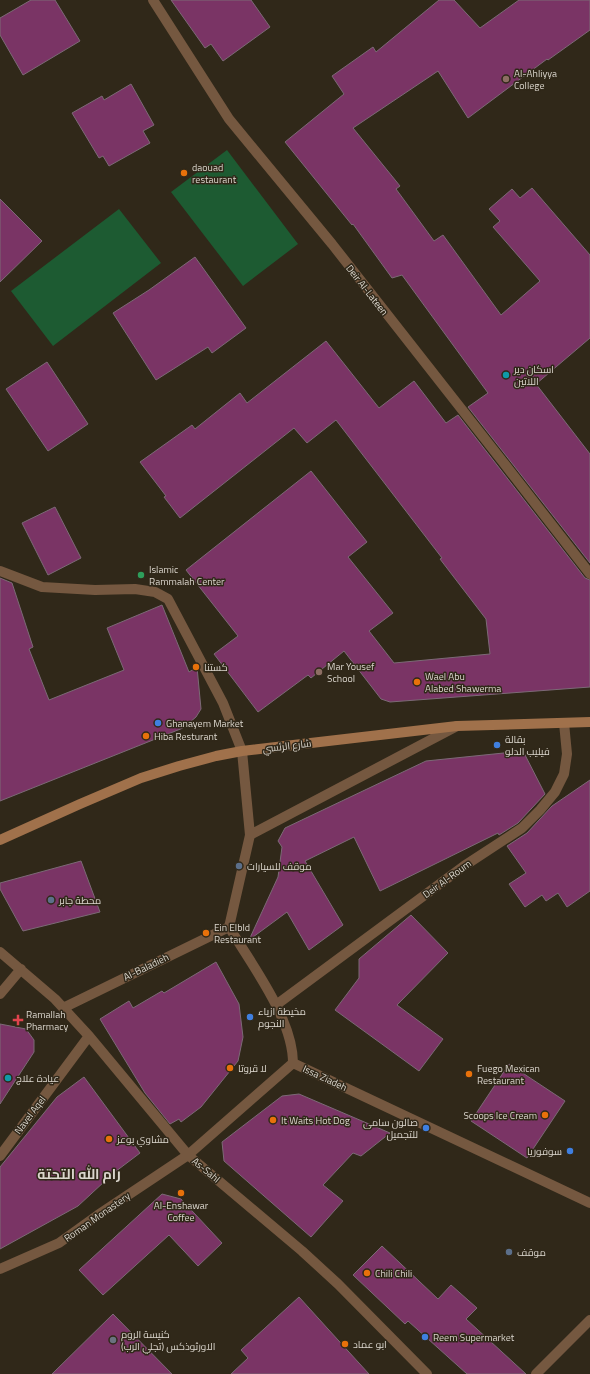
<svg xmlns="http://www.w3.org/2000/svg" width="590" height="1374" font-family="'Titillium Web',Cairo,sans-serif">
	<style>
		.green { fill: #1d5b32 }
		.building { fill: #7a3465; stroke: #7c6a76 }
		.lines { fill: none; stroke-linecap: round; stroke-linejoin: round }
		.street { stroke: #755840; stroke-width: 10 }
		.secondary { stroke: #a0714b; stroke-width: 10 }
		.education-dot { fill: #8d6e63; stroke: #302819; stroke-width: 1.5 }
		.food-dot { fill: #e8710a; stroke: #302819; stroke-width: 1.5 }
		.culture-dot { fill: #0f9aa8; stroke: #302819; stroke-width: 1.5 }
		.leisure-dot { fill: #2e9e5b; stroke: #302819; stroke-width: 1.5 }
		.shop-dot { fill: #3f7fe0; stroke: #302819; stroke-width: 1.5 }
		.service-dot { fill: #5c6f8a; stroke: #302819; stroke-width: 1.5 }
		.health-dot { fill: #e0444e; stroke: #302819; stroke-width: 1.5 }
		.worship-dot { fill: #6b7280; stroke: #302819; stroke-width: 1.5 }
		.labels { text-anchor: middle; dominant-baseline: central; stroke-width: 3; stroke-linejoin: round; paint-order: stroke }
		.poi-label { font-size: 10px; fill: #dbd6cd; stroke: #302819; text-anchor: start }
		.street-label { font-size: 10px; fill: #dbd6cd; stroke: #302819 }
		.district-label { font-size: 14px; font-weight: bold; fill: #dbd6cd; stroke: #302819 }
	</style>
	<rect width="100%" height="100%" fill="#302819"/>
	<!-- green -->
	<path class="green" d="M227,150l71,94 -55,42 -72,-94z
		M119,209l42,54 -108,83 -42,-55z"/>
	<!-- building -->
	<path class="building" d="M31,0h24l25,41 -57,34 -23,-40v-17z
		M171,0h80l19,27 -47,34 -12,-17 -6,4z
		M439,0h15l26,28 39,-28h71v30l-42,30 -1,-1 -79,59 -30,-47 -85,57 47,58 -4,3 38,52 9,-6 58,80 39,-34 -47,-54 7,-6 -11,-12 23,-20 8,9 12,-10 58,67v83l-54,46 54,70v109l-122,-156 20,-14 -86,-118 -10,3 -39,-54 -1,1 -67,-83 59,-48 -12,-18 41,-29 3,5z
		M131,84l23,41 -11,6 7,12 -41,23 -6,-10 -4,2 -27,-45 30,-17 2,4z
		M0,199l42,42 -42,41z
		M195,257l51,71 -34,25 -4,-6 -52,33 -43,-67 36,-23z
		M326,341l53,67 35,-27 32,42 12,-8 127,163 5,2v107l-200,15 -9,-3 -37,-48 -33,27 -3,-3 -50,37 -44,-58 24,-18 -52,-66 125,-99 56,71 -19,15 45,56 -24,18 25,32 96,-9 -4,-35 -46,-60 2,-1 -106,-138 -29,23 -13,-15 -114,90 -16,-21 2,-1 -26,-34 52,-37 3,4 45,-36 7,10z
		M47,362l41,62 -40,27 -42,-62z
		M55,507l26,51 -33,17 -26,-52z
		M0,578l12,5 21,64 -4,2 20,51 75,-30 -17,-42 55,-23 27,67 8,-5 4,42 -5,8 -13,11 -183,73z
		M523,751l22,43 -27,29 -19,12 -1,-2 -118,58 -26,-54 -49,24 38,64 -34,25 -22,-38 -38,28 29,-63 4,-30 -4,-6 7,-13 141,-67z
		M590,780v111l-23,16 -9,-14 -12,8 -4,-6 -17,12 -16,-23 17,-11 -19,-27 20,-13 25,-27z
		M81,861l19,51 -77,19 -23,-42v-6z
		M411,915l37,38 -51,52 46,34 -24,32 -84,-61 24,-32v-19z
		M216,962l23,42 4,33 -5,24 -37,46 -20,15 -2,-3 -9,5 -25,-31 -45,-74 29,-18 4,7 29,-17 2,2z
		M0,1024l26,5 8,11v12l-34,52z
		M509,1064l56,37 -38,57 -56,-37z
		M84,1077l56,76 -37,28h2l-27,25 -78,43v-82l57,-70z
		M299,1094l91,39 -29,23 -8,-3 -30,32 20,16 -32,36 -87,-76 -2,-19 60,-46z
		M162,1194l19,5 41,44 -24,23 -29,-31 -66,60 -24,-25z
		M382,1246l56,53 13,-14 26,23 -11,11 60,55h-59l-59,-53 -3,3 -52,-49z
		M299,1297l29,32 41,45h-138l17,-16 -7,-8z
		M113,1314l59,60h-120z"/>
	<g class="lines">
		<!-- street -->
		<path class="street" d="M153,0l76,119 103,125 171,218 87,112
			M0,571l42,16 53,3 40,-1 20,3 13,7 55,104 19,48 8,84 -21,92c23,38 64,92 64,136l297,140
			M250,835l207,-109
			M0,952l55,47 34,37 99,119 114,96 36,33 89,90
			M0,994l21,-25
			M276,1005l188,-139 58,-38 18,-18 15,-18 9,-18 3,-20 -3,-31
			M63,1008l166,-81
			M0,1156l89,-120
			M0,1269l59,-26 39,-28 90,-60 105,-92
			M536,1374l54,-54"/>
		<!-- secondary -->
		<path class="secondary" d="M0,840l80,-36 61,-26 38,-12 37,-10 26,-5 215,-25 133,-4"/>
	</g>
	<!-- markers -->
	<g class="education-dot">
		<circle cx="506" cy="79" r="4"/>
		<circle cx="319" cy="672" r="4"/>
	</g>
	<g class="food-dot">
		<circle cx="184" cy="173" r="4"/>
		<circle cx="196" cy="667" r="4"/>
		<circle cx="417" cy="682" r="4"/>
		<circle cx="146" cy="736" r="4"/>
		<circle cx="206" cy="933" r="4"/>
		<circle cx="230" cy="1068" r="4"/>
		<circle cx="469" cy="1074" r="4"/>
		<circle cx="545" cy="1115" r="4"/>
		<circle cx="273" cy="1120" r="4"/>
		<circle cx="109" cy="1139" r="4"/>
		<circle cx="181" cy="1193" r="4"/>
		<circle cx="367" cy="1273" r="4"/>
		<circle cx="345" cy="1344" r="4"/>
	</g>
	<g class="culture-dot">
		<circle cx="506" cy="375" r="4"/>
		<circle cx="8" cy="1078" r="4"/>
	</g>
	<circle class="leisure-dot" cx="141" cy="575" r="4"/>
	<g class="shop-dot">
		<circle cx="158" cy="723" r="4"/>
		<circle cx="497" cy="745" r="4"/>
		<circle cx="250" cy="1017" r="4"/>
		<circle cx="426" cy="1128" r="4"/>
		<circle cx="570" cy="1151" r="4"/>
		<circle cx="425" cy="1337" r="4"/>
	</g>
	<g class="service-dot">
		<circle cx="239" cy="866" r="4"/>
		<circle cx="51" cy="900" r="4"/>
		<circle cx="509" cy="1252" r="4"/>
	</g>
	<path class="health-dot" d="M16 1014h4v4h4v4h-4v4h-4v-4h-4v-4h4z"/>
	<circle class="worship-dot" cx="113" cy="1340" r="4"/>
	<g class="labels">
		<!-- poi labels -->
		<g class="poi-label">
			<text x="514" y="73">Al-Ahliyya<tspan x="514" dy="12">College</tspan></text>
			<text x="192" y="167">daouad<tspan x="192" dy="12">restaurant</tspan></text>
			<text x="514" y="369">اسكان دير<tspan x="514" dy="12">اللاتين</tspan></text>
			<text x="149" y="569">Islamic<tspan x="149" dy="12">Rammalah Center</tspan></text>
			<text x="327" y="666">Mar Yousef<tspan x="327" dy="12">School</tspan></text>
			<text x="204" y="667">كستنا</text>
			<text x="425" y="676">Wael Abu<tspan x="425" dy="12">Alabed Shawerma</tspan></text>
			<text x="166" y="723">Ghanayem Market</text>
			<text x="154" y="736">Hiba Resturant</text>
			<text x="505" y="739">بقالة<tspan x="505" dy="12">فيليب الدلو</tspan></text>
			<text x="247" y="866">موقف للسيارات</text>
			<text x="59" y="900">محطة جابر</text>
			<text x="214" y="927">Ein Elbld<tspan x="214" dy="12">Restaurant</tspan></text>
			<text x="258" y="1011">مخيطة ازياء<tspan x="258" dy="12">النجوم</tspan></text>
			<text x="26" y="1014">Ramallah<tspan x="26" dy="12">Pharmacy</tspan></text>
			<text x="238" y="1068">لا قروتا</text>
			<text x="477" y="1068">Fuego Mexican<tspan x="477" dy="12">Restaurant</tspan></text>
			<text x="16" y="1078">عيادة علاج</text>
			<text x="537" y="1115" text-anchor="end">Scoops Ice Cream</text>
			<text x="281" y="1120">It Waits Hot Dog</text>
			<text x="418" y="1122" text-anchor="end">صالون سامى<tspan x="418" dy="12">للتجميل</tspan></text>
			<text x="117" y="1139">مشاوي بوعز</text>
			<text x="562" y="1151" text-anchor="end">سوفوريا</text>
			<text x="181" y="1205" text-anchor="middle">Al-Enshawar<tspan x="181" dy="12">Coffee</tspan></text>
			<text x="517" y="1252">موقف</text>
			<text x="375" y="1273">Chili Chili</text>
			<text x="121" y="1334">كنيسة الروم<tspan x="121" dy="12">الاورثوذكس (تجلي الرب)</tspan></text>
			<text x="433" y="1337">Reem Supermarket</text>
			<text x="353" y="1344">ابو عماد</text>
		</g>
		<!-- street labels -->
		<g class="street-label">
			<text transform="translate(367 290) rotate(52)">Deir Al-Lateen</text>
			<text transform="translate(287 746) rotate(-7)">شارع الرئسي</text>
			<text transform="translate(447 879) rotate(-36)">Deir Al-Roum</text>
			<text transform="translate(146 967) rotate(-26)">Al-Baladieh</text>
			<text transform="translate(325 1078) rotate(25)">Issa Ziadeh</text>
			<text transform="translate(30 1115) rotate(-53)">Navel Aqel</text>
			<text transform="translate(206 1170) rotate(40)">As-Sahl</text>
			<text transform="translate(97 1217) rotate(-35)">Roman Monastery</text>
		</g>
		<!-- district labels -->
		<g class="district-label">
			<text x="79" y="1173">رام الله التحتة</text>
		</g>
	</g>
</svg>
